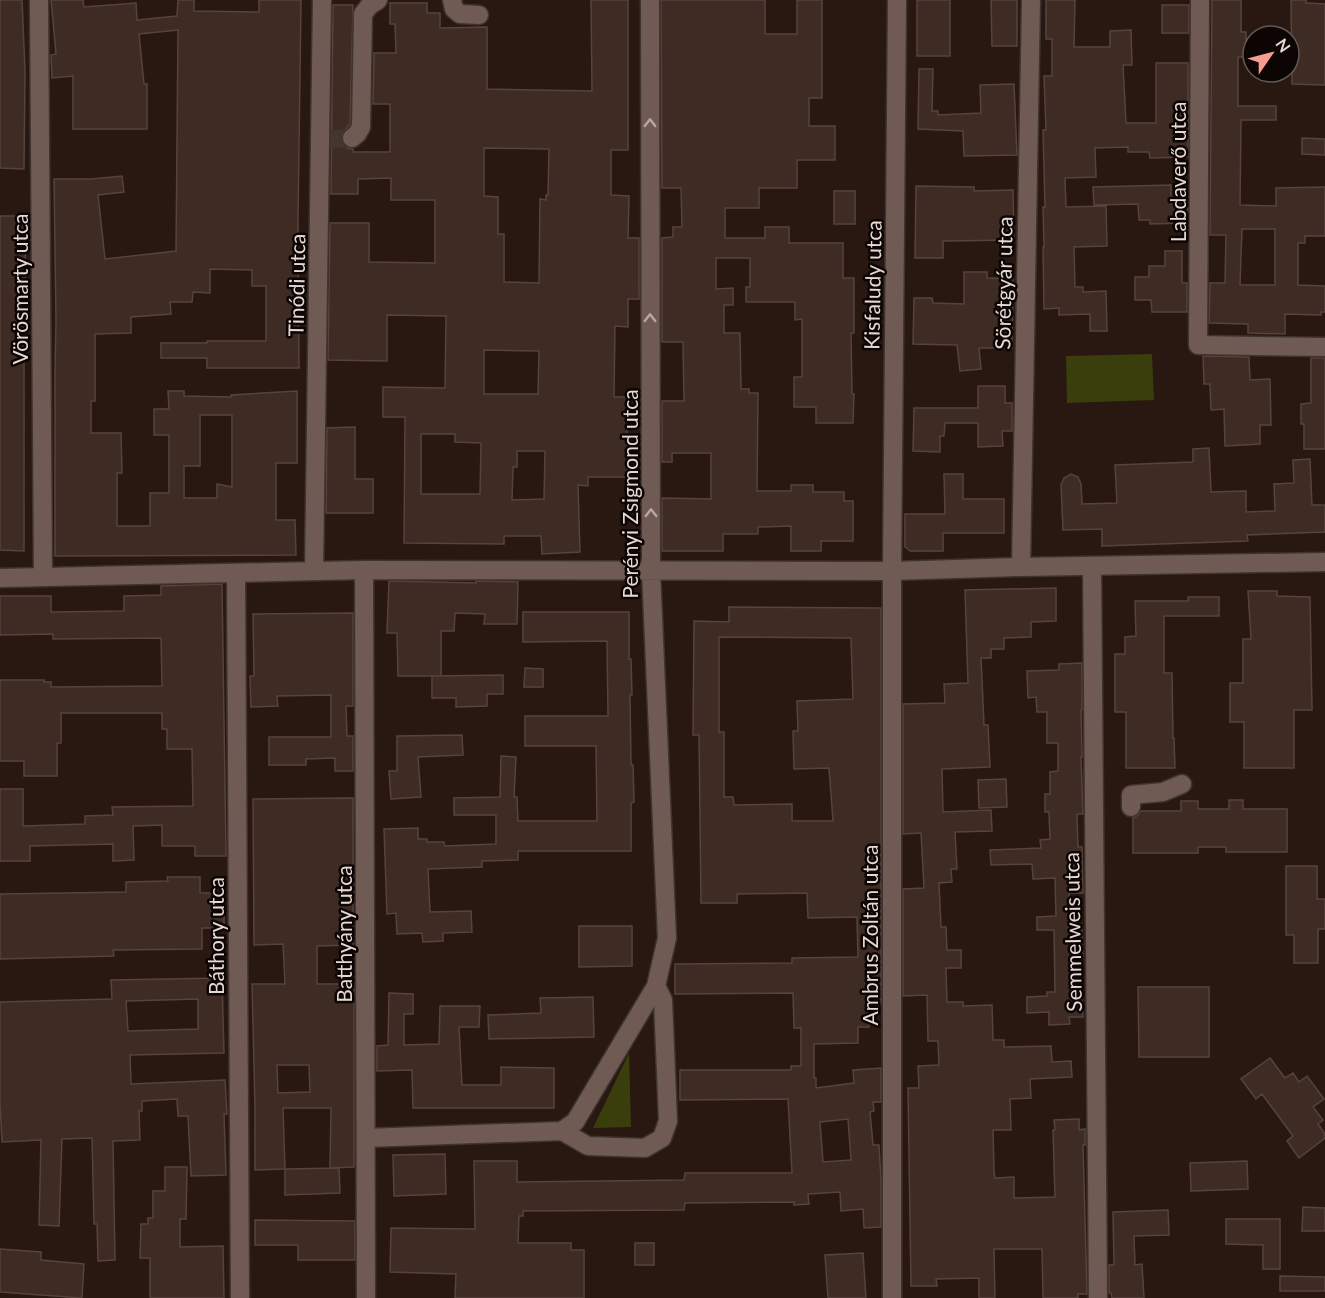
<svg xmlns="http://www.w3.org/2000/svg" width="1325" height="1298" font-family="Lato,sans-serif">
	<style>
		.green { fill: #393e0c }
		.building { fill: #3d2b24; stroke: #57433c; stroke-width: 1.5; fill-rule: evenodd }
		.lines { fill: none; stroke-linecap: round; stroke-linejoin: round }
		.minor-tunnel { stroke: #44352e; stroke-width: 18; stroke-dasharray: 18 9; stroke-linecap: butt }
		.minor-casing { stroke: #3f3330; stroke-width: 21 }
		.minor { stroke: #6f5b53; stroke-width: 18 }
		.oneway { stroke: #b6a7a1 }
		.labels { text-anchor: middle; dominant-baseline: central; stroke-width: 5; stroke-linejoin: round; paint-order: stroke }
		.street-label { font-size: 21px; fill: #e5d9d5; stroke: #0c0504 }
	</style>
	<rect width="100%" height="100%" fill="#281811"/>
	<!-- green -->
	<path class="green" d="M1152,354l2,46 -87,3 -1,-47z
		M629,1053l2,74 -38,1z"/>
	<!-- building -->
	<path class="building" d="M0,0h22l3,71 -1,98 -24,-1z
		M51,0h32l1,7 52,-4 1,17 40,-4 1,-16h16v11l65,1v-12h42l-3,220 1,148h-92v-10h-46v-15h46v-2h59v-55h-14v-16l-42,-1v24l-17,-1 -1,10h-22l1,12 -40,3v16l-36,1v67h-4v32h30l1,40h-5v53h33v-33h19v-58h-15v-26h15l-1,-18h16v5l47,1v-2l66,-4v72h-21v57h19l1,35 -241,1v-185l1,-51 -2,-141h37l31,-3 2,16 -26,3 7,64 71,-8 2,-221 -39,4 5,50h3v45h-74v-53l-21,2 -1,-23 5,-1zM200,415h32v72l-15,-3v14h-33v-32h16z
		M591,0h37v150h-17v45l18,1 -1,42h11v61h-11v28l-13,-1 -1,71h13v80h-39v9l-10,-1 2,67 -38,2 -1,-18h-37v8l-100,-1 1,-126h-22v-30l62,1 1,-72 -59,-1v46l-59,-1 2,-137h39v39l66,1v-63h-44v-22l-33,1v15h-27l2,-189h20l-3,119 -8,9 -1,7 3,5 3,3 6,1v3h37v-48h-17l1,-51h22l-1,-29h-5v-21h37v10h13v15l47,-1v62l105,2zM484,148l65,1 -1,46h-2v5l-6,-1 -1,84 -35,-1v-48h-6v-37l-14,-1zM484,350l55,1 -1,43h-54zM421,434h34v8l26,1 -1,51h-59zM517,451h28l-1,48 -32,1 1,-33h4z
		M661,0h104v34h32v-34h25v98h-13v28h26v34h-38v28h-38v20h-34v30h40v-11h24v16h54v35h11v55h-3l1,61h2l-1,29h-37v-16h-22v-30h8v-58l-7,1v-18h-49v-15h4v-29h-34v31l17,-1v17h-9v28h16l1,56h8v4h9l-1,98h34v-6h22v7h31v9h9v40h-32v10h-30v-25l-33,1v7h-35v17h-61v-53l49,1v-46h-39v9h-10v-61h22l-1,-59h-21v-104l11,-1v-10h9l-1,-39h-19z
		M917,0h33v56h-33z
		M991,0h26v46h-25z
		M1046,0h29l-1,47h36v-16l21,-1 1,35h-9l3,58h30v-60h32v94l-38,1 -1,-6h-21v-5l-33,1 1,29 -31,1 1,29 40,-1 1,40 -33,1 1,40h8v5l23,-1 1,40h-17v-17l-31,1v-7l-15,1 -1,-62h1l-1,-40h2l-2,-77h3l-2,-54h8v-37h-6z
		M1212,0h29v32h5v25h-8v49h38v14h-35l-1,85 36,1v-18l49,-1v49h-20v7h-7v42l27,1v26h-4v3l-36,-1v20l-37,-1v-9l-39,-1 1,-40h15l1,-48h-16zM1242,229h33v56h-35z
		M1291,0h15v3l19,1v81l-33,-1z
		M1162,5h27v28h-27z
		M919,69h14l-1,42h6v4l43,-2 -1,-28 34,-1 3,71 -53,1 -1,-25 -45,-2z
		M1302,138l23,1v16l-23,-1z
		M1171,185v19l17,-1 -1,20 -37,1v-4h-11l-1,-16 -44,1 -1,-18z
		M916,186l58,1v4l39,-1 1,50 -71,1v17h-28z
		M834,191h21v33h-21z
		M0,216h26l-2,121v214l-24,-1z
		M1165,251h17v32h5v29h-35l-1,-12h-16v-23h14v-11h16z
		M964,272h23v6l26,1 -1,69h-33l2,21 -21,2 -3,-26 -44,-1 1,-46h18l1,5 31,1z
		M1203,356l46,1 1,23 20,-1 1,46h-11v19l-35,2 -1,-37 -13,1 -1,-26h-6z
		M1311,358h14v91h-21v-25h-3v-20l10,-1z
		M978,386h27v17h7v28h-10l1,15 -25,1v-24h-33l-1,13h-4v16l-27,-1 1,-43h64z
		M355,427v52h18v34h-47l1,-85z
		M1209,448l2,44 35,-1v21l29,-1 -1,-27 20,-1 -1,-23 17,-1 2,46h13v27l-78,3 1,6 -146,5v-17l-39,1 -2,-45 3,-7 7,-4 7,3 3,7 1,20 35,-1 -2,-38 78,-3v-13z
		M944,474h19v25h41v34h-61v18h-33l-5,-4v-33h40z
		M389,581l87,2v-2l42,1 -1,42h-33l1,-10 -30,-1 -1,18h-13v45h-43l-1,-43h-10z
		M222,584l4,272h-31v-10h-33v-21l-29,1 1,34 -21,1v-17l-83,2v15h-30v-72h23v37l62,-2v-8l28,-1 -1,-8 81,-1 -1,-57h-25v-20h-5v-16h-101v30h-4v33h-33v-15h-24v-81h44v2h7v5l111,-1 -1,-48 -108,1v-5l-53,1v-39h51v16l73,-1v-15l37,-1v-9z
		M1056,588v33l-25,1v15l-27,1v11h-13v9h-10l3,67h4l2,42 -48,2 1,43 48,-2 1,21 -37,1 2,37h-6l1,13 -13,1 2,44h5l1,23h14v18h-15l1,34h16v4l29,-1 1,35h11v7l47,-1 1,16 19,-1 1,16 -42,2 1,19 -21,1 1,31h-18l1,41 1,7 19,-1v21l41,-1 -2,-67h2l-1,-10 25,-1v11l6,-1v16h-2l4,149h-9v4h-35l-1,-49h-48l1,49h-16v-20l-43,1 1,7h-26l-3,-198h11l-1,-22 21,-1 -1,-24h-10l-1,-46 -24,1v-107l21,-1 -3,-55 -18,1v-130l42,-1 -1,-19 24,-1 -3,-93z
		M1248,591h29v5l33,1 2,113h-18v58h-50v-46h-14v-39h13v-44h8z
		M1188,597h31v19h-55v57h8l1,65h1l1,30h-49v-56h-11v-58h10v-17l11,-1 -1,-35h53z
		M729,607l152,1v396h-13l1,23h-11v16l-44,1v34h2v10l38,-5 -1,-13 28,-2v34h-8l1,9 -4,1 3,33h6l2,35v47l-17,1 -1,-19 -22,2 -1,-19 -32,2 1,10 -15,1v-3l-109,1 -1,7 -161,1v5h-4l-1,27h53v7h13v48h-129l1,-24 -66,-2 1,-44 84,1 -1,-68h43v21l167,-2 1,-7h107l-4,-74 -108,1v-30h111v-4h10v-38h-7l-1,-35 -118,1v-30l117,-1v-5l66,-1 -1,-40 -49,1 -1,-25 -70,1v9h-36l-2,-168h-6l1,-114 35,1zM719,637l132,1 2,61 -56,2 1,30h-5l1,38 35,-1 4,53h-41v-17l-58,1 -1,-8h-9v-65h-5zM848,1119l3,41 -28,2 -3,-40z
		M523,612h106v47h2l1,36h-2l1,70h2l1,37 -3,1v48h-113v9l-36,1v6l-54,2 2,43 41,-1 1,21 -29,1v8l-20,1 -1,-9 -25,1 -1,-21 -9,1 -3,-85 34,-1v11h9v3h17l1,4 51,-2v-29h-42v-17l46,-1 1,-41 15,1 -2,40h3l1,24h79l-1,-75h-71v-30h83l-1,-75 -84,1z
		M353,613v93h-7l1,30h6v35h-18v-13l-29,1v6h-37v-28h62v-42l-54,1 1,10 -27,1 -1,-31h4l-1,-62z
		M1082,663v47h-1l1,47h-1l2,57h-6l1,33h4l1,46h-14l1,36h12l1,30h-2l2,58h-14l1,7 -21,1v-13l-22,1v-16l20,-1v-4h8l-1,-62h-17v-13l19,-1 -1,-38 -22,1 -1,-15 -41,1 -1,-15 51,-2 -1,-8 10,-1 -1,-27h-4v-18h5v-22l8,-1v-28h-11v-31h-10l-1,-15 -8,1 -1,-27 32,-1v-6z
		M525,668l18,1v18h-19z
		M503,675v19h-16v12l-31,1v-9h-24v-22z
		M462,735l1,20 -45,2 3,40 -30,2 -2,-28h8v-35z
		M1006,779l1,28 -28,1 -1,-28z
		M353,798v147l-36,1v38h37v183l-24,1 1,-60h-48l2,61 -30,1v-61l-3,-125h33l-2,-40 -29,1 -1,-146zM277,1065h32l1,27 -32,1z
		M1229,800h14v9h44v43h-61v-5h-28v6h-65v-35l4,-2 4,-5h40v-10h17v8h31z
		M1286,866h31v33h8v30h-7v34h-24v-28h-8z
		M167,877h33v16h24v35h-22v21l-89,1 1,6 -114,3v-65l126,-2v-10l42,-1z
		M579,926h53v40l-53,1z
		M222,978l2,75 -94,2 1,29 94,-4 2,34h-3l2,61 -35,1 -3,-60h-10l-1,-17 -35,2v10h-3l1,29 -27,1 2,119 -17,1 -1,-37h-3l-2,-86 -30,1 -3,87 -20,-1 2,-85 -39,2 -2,-38v-102l112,-3 -1,-19zM198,999v30l-70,2 -2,-30z
		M1138,987h71v70h-70z
		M389,993l24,1v20h-9v31l35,-1 1,-38h40l-1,21h-20l3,58h39v-18l53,1v40h-141l-1,-38 -35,1v-25l11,-1z
		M593,997l1,40 -105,2 -1,-24 53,-2 -1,-15z
		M1270,1058l15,20 8,-5 6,9 8,-6 17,23 -11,8 10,13 -5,4 7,10v4l-26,20 -12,-17 6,-5 -31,-42 -6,5 -15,-20z
		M445,1154l1,40 -52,2 -1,-41z
		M1247,1161l1,28 -57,2 -1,-28z
		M165,1167h22l-1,52h-6v28l43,-1 1,52h-74v-40h-10l1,-34h7v-6h5v-27h12z
		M339,1168l1,25 -55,2v-26z
		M1303,1207l22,1v23h-23z
		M1168,1210l1,25 -35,1 1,29 7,-1 2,34h-32l-1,-5h-2v-28h5l-1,-53z
		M1226,1219h54v50h-17v-24l-37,-1z
		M255,1220l100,1v39h-57v-15h-43z
		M635,1243h19v22h-19z
		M0,1249l41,3v8l43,4 -2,34 -82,-6z
		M863,1253l3,45h-38l-3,-43z
		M1280,1276l45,1v14h-45z"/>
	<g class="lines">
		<!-- minor-tunnel -->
		<path class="minor-tunnel" d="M328,139l24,-1"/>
		<defs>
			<path id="minor" d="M39,0l4,577
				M452,0l2,9 6,5 19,1
				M1200,0l-2,345 127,2
				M352,138l5,-4 4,-7 2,-113 7,-9 8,-5
				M1092,566l6,732
				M1021,567l10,-567
				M314,570l8,-570
				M364,570l2,728
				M236,573l4,725
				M0,578l364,-8 528,1 129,-4 304,-5
				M1131,807v-12l32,-3 19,-8
				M562,1131l26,15 57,2 17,-10 6,-17 -5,-121 -7,-14
				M366,1138l196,-7 13,-9 81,-136 11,-48 -16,-367 -1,-571
				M892,1298v-727l5,-571"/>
		</defs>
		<!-- minor casing -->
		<use href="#minor" class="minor-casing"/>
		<!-- minor -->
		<use href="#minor" class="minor"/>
	</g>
	<!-- one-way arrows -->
	<defs><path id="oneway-chevron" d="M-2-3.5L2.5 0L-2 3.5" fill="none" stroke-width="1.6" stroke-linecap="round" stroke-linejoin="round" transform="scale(1.5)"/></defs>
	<g class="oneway">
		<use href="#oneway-chevron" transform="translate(650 123) rotate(-90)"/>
		<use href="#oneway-chevron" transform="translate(650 318) rotate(-90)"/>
		<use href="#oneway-chevron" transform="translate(651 513) rotate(-90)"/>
	</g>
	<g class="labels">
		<!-- street labels -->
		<g class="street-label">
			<text transform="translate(1177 172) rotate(-90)">Labdaverő utca</text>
			<text transform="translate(1003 283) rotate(-89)">Sörétgyár utca</text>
			<text transform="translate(296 285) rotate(-89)">Tinódi utca</text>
			<text transform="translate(872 285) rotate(-89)">Kisfaludy utca</text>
			<text transform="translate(19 289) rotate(-90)">Vörösmarty utca</text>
			<text transform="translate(629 494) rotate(-90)">Perényi Zsigmond utca</text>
			<text transform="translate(1072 932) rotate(-91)">Semmelweis utca</text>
			<text transform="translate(343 934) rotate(-90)">Batthyány utca</text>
			<text transform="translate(869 935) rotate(-90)">Ambrus Zoltán utca</text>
			<text transform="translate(215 936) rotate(-90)">Báthory utca</text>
		</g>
	</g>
	<!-- north arrow -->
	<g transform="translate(1271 54) rotate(55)"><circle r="28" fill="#0c0504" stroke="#635a58" stroke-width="1.5"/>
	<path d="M0-4.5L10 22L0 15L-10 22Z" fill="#f59d90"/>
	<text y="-9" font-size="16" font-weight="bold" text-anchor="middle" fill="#e5d9d5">N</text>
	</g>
</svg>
